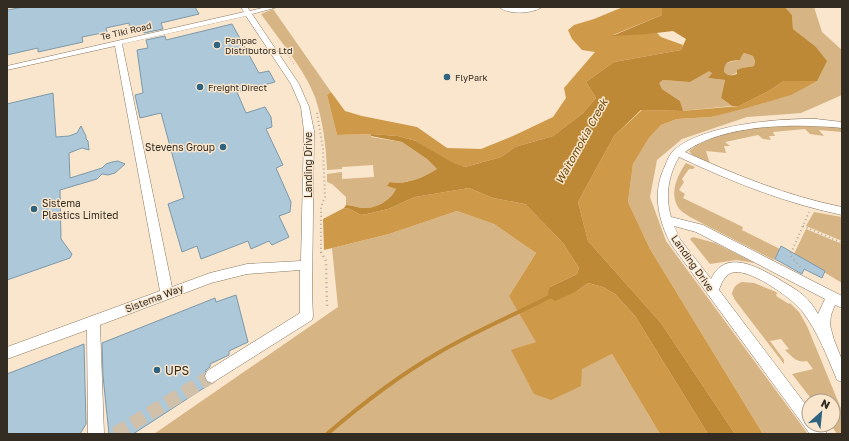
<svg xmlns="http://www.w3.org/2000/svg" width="849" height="441" font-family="'Golos Text',sans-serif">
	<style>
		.green { fill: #d7b483 }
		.forest { fill: #ce9949 }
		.water { fill: #be8937; fill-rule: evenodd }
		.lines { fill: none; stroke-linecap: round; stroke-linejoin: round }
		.stream { stroke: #be8937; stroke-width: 4 }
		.building { fill: #acc8d9; stroke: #7e99aa }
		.minor-tunnel { stroke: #d1c1ab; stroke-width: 14; stroke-dasharray: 14 6; stroke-linecap: butt }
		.minor-casing { stroke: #887760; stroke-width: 1 }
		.path-far2 { stroke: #b8a995; stroke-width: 1.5; stroke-dasharray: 0.5 2; stroke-linecap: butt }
		.path-far1 { stroke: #b8a995; stroke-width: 2; stroke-dasharray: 1 3; stroke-linecap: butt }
		.path { stroke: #b8a995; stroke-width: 2.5; stroke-dasharray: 1 3.5; stroke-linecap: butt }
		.minor { fill: #fff; fill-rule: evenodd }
		.poi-dot { fill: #2f6380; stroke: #f9e6cd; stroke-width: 1.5 }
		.labels { text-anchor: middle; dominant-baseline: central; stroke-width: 3; stroke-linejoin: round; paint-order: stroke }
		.far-street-label { font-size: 9px; fill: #332c23; stroke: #f9e6cd }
		.far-poi-label { font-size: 9px; fill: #332c23; stroke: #f9e6cd; text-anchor: start }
		.poi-label { font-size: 10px; fill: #332c23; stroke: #f9e6cd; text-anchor: end }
		.street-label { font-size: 10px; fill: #332c23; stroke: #f9e6cd }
		.water-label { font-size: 11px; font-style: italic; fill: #6a4603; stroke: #f9e6cd }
		.near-poi-label { font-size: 12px; fill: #332c23; stroke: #f9e6cd; text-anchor: start }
	</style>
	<rect width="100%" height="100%" fill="#f9e6cd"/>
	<!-- green -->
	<path class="green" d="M785,7h29l8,25 20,18v45l-41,18 -54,4 -65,22 -25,21 -7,37 16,44 142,193h-45l-113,-185 -22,-47 5,-38 16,-26 12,-13 16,-6 34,-2 106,-36 -2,-35 -22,-17 -1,-14z
		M273,9l58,83 -4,3 10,40 34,-1v3l31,5 25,17 10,10c-15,9 -30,16 -47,13l-2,4 8,3c-5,11 -20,20 -31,19 -7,0 -13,-3 -19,-3v-8l-14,-13 -5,-2v-8l15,-2v7l32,-2 -1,-12 -31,2v2l-15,1c-1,-25 -4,-49 -12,-73 -10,-27 -37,-59 -54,-83z
		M744,53l9,3 2,5 -1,5 -12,2c-6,6 -11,10 -19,4 1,-11 7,-10 17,-12l1,-5z
		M709,70l3,3 -4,5 17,2 -4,18 11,8 -50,5 -2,-10 -18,-12 -4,-6 5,-3 27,2z
		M794,124l48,3v5l-23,-2 5,6 -14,-2 -5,-5 -32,3 2,4h-6l2,4 -8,-1 -5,-4 -33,7 5,4h-6l2,7 -20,-2 4,13 -16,-7 -5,-6c25,-20 75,-24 105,-27z
		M686,163l9,4 -2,2h-4l-7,10 2,3 -5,8 6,4 -2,4 60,29 -1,3 38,19 -6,11 -84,-43c-4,-3 -10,-6 -12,-10 -9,-14 0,-33 8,-44z
		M457,211l37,13 42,29 -27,43 72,73 31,-15 48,80h-506l184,-127 -6,-59 57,-14z
		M814,212l28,5v24l-36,-15z
		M806,229l36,15v39l-48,-29z
		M693,237l22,6 40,20 -19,-3 -26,4 -20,-25z
		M742,282l12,1 22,9 1,1 -1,3 13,8 1,-1 9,9 8,14 35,85v23h-5l-6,-9h2v-24h-20l-21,-27 21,-5 -6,-8c-10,2 -15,-4 -22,-11l4,-1 -8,-10 -11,2 14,19v4l-49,-64 -3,-6c1,-6 4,-10 10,-12z"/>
	<!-- forest -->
	<path class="forest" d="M623,7h39v8l-49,20 44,-2 4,4 22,8 -2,5 -67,12 -28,20 10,16 -13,15 -30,23 -38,11 -14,10 -36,10 -10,-2 -39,-24 -18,-5 -27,-2 -34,1 -10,-40 4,-3 14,19 17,5 55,11 30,21 34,1 32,-13 40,-19 13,-19 -2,-10 31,-36 -13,-2 -10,-11 -4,-9 6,-5 20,-6z
		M784,81h33l-26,14 -45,13 -35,9 -34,2 -16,6 -12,13 -16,26 -5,38 22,47 113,185h-28l-74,-111 -73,-82 -10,-39 36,-66 28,-26 40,1 57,-5 28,-14z
		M469,188l24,10 32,6 38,39 16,25 -2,6 -27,13 27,4 11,-8 15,4 12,7 20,22 73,118h-48l-48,-80 -30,15 -1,17 -30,14 -17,-6 -23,-44 25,-8 -27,-46 27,-43 -42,-29 -37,-13 -68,23 -65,16 -1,-31 21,-11 6,1 11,6 6,-1 21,-5 27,-12z"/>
	<!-- water -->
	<path class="water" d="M662,7h123l7,8 1,14 22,17 12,15 -10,20h-33l-17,11 -28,14h-7l-11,-8 4,-18 -17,-2 4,-5 -3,-2 -19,11 -27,-2 -4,3 3,6 18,12 3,10 -42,-1 -27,26 -36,66 10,39 73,82 74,111h-27l-73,-118 -20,-22 -12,-7 -15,-4 -11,8 -22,10 -6,-4 -1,-5 2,-5 27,-13 2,-6 -16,-25 -38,-39 -32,-6 -24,-10 -54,9 -27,12 -21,5 -6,1 -11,-6 -6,-1 2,-3c6,0 12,3 18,3 12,1 27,-8 32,-19l-9,-3 3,-4c17,3 32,-4 47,-13l-10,-10 -25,-17 -31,-6v-2l27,2 18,5 39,23 10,3 36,-10 14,-10 38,-11 30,-23 13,-15 -10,-16 28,-20 67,-12 5,-11 -13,-8 -25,3 -36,2 50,-21zM744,53l9,3 2,5 -1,5 -12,2 -5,2v4c-6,2 -9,2 -13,-2 0,-11 6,-11 16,-12l2,-5z"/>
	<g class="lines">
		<!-- stream -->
		<path class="stream" d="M327,434c35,-30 71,-58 111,-81 35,-21 74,-37 111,-56"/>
	</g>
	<!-- building -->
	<path class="building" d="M24,7h171l4,7 -38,9 2,6 -19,4 -2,-6 -12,3 -1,-7 -23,5 1,4 -25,5 1,5 -45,10v-4l-31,7v-45z
		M232,24l27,49 10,-2 6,11 -38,10 9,21 19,-6 6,10 1,10 -6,2 17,36 -7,3 15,34 -1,10 -11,4 10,21 -17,8 -3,-4 -18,8 -3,-8 -47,18 -4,-13 -15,6 -14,-48 16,-6 -23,-85 -21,5 -5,-23 8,-2 -6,-43 11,-2 -2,-8 19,-4 1,4z
		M53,93l3,44 13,-1 8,-3 4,-7 5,10v3l2,2 1,9 -7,-2 -13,5 1,25 32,-10 4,-4 6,-2 6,-1 7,3 -10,9 -7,2 -6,-1 -5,5 -37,11 1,49 11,15 -2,4 -63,22v-176z
		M781,246l44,25 -3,7 -18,-9 -2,5 -27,-15z
		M236,295l12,47 -19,9v4l-19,9v3l-4,3 -2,7 2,5 4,2 -77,50h-24l-6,-58 -1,-33 113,-45 1,4z
		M84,344l2,80 -6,10h-73v-60z"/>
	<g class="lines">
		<!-- minor-tunnel -->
		<path class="minor-tunnel" d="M115,434l97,-58"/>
		<defs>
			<path id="minor" d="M241,7h6l3,4 16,-4h12l-26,7 47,70 10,23 5,24 -2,163 1,22 -1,4 -100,63 -5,-2 -2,-5 2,-5 93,-58v-43l-53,4 -36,9 -111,42 4,109h-16l-1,-104 -80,29v-12l153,-56 -45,-245 -108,24v-4l237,-54zM246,16l45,68 10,23 3,24 -3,130 -54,3 -37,9 -38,14 -50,-243z
				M499,7l17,1 26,-1c-10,7 -34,8 -43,0z
				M816,119l26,3v6c-45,-5 -119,-4 -157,24 51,23 102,44 157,55v8c-57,-12 -110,-33 -163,-58 -11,19 -14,39 -8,60l32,8 139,71v12l-7,-3 -4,10 -1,10 4,15 8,20v22l-5,-2c-10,-24 -19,-48 -35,-69 -10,-13 -55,-45 -71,-38 -7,3 -10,11 -12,17l90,119v16h12l6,9h-17l-139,-190c-13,-24 -19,-52 -6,-78 2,-6 5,-12 9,-16 29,-25 104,-32 142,-31zM674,226l22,6 129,67 -7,15c-4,-7 -9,-14 -15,-19 -8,-7 -17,-11 -26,-17 -21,-12 -52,-29 -66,1l-31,-40z"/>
		</defs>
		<!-- minor casing -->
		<use href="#minor" class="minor-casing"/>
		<!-- path-far2 -->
		<path class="path-far2" d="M285,51l9,13"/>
		<!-- path-far1 -->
		<path class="path-far1" d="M317,113l6,36 2,48 -4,10v46
			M803,226l39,17
			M791,253l18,-41"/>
		<!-- path -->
		<path class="path" d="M321,252l5,9 1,46
			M791,252l-1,3 12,14"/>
		<!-- minor -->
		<use href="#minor" class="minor"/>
	</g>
	<!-- markers -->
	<g class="poi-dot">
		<circle cx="217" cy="45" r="4"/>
		<circle cx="447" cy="77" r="4"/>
		<circle cx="200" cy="87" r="4"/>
		<circle cx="223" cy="147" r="4"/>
		<circle cx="34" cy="209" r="4"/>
		<circle cx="157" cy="370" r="4"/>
	</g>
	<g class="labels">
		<!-- far-street labels -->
		<g class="far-street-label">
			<text transform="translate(126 31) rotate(-13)">Te Tiki Road</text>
		</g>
		<!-- far-poi labels -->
		<g class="far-poi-label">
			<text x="225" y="40">Panpac<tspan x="225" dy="10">Distributors Ltd</tspan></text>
			<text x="455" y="77">FlyPark</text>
			<text x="208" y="87">Freight Direct</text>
		</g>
		<!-- poi labels -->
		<g class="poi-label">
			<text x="215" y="147">Stevens Group</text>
			<text x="42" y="203" text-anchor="start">Sistema<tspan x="42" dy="12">Plastics Limited</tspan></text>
		</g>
		<!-- street labels -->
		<g class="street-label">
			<text transform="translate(308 165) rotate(-90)">Landing Drive</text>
			<text transform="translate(693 263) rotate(55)">Landing Drive</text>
			<text transform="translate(154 298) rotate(-21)">Sistema Way</text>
		</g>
		<!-- water labels -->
		<g class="water-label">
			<text transform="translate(581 141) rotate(-61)">Waitomokia Creek</text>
		</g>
		<!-- near-poi labels -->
		<g class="near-poi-label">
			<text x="165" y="370">UPS</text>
		</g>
	</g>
	<!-- border -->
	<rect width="849" height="441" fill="none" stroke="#332c23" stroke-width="16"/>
	<!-- north arrow -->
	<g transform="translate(821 413) rotate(27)"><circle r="19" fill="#f9e6cd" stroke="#aa9c89"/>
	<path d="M0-3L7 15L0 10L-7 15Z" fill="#2f6380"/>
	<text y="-6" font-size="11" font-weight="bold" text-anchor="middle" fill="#332c23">N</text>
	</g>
</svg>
